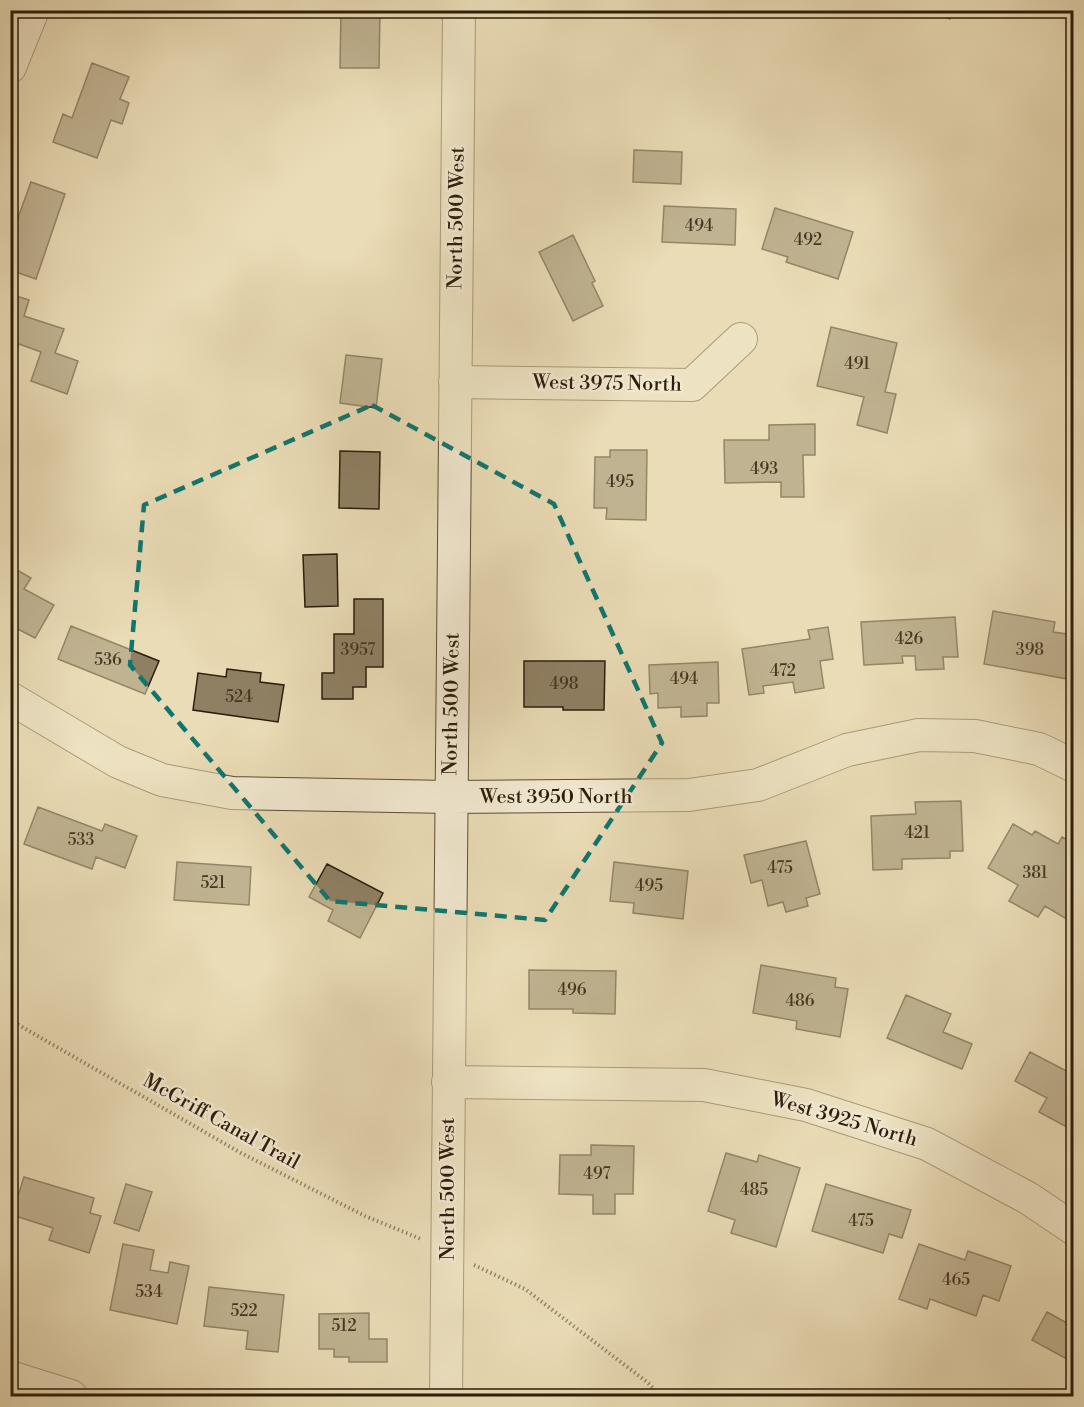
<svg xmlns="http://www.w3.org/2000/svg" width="1084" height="1407" font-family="'Libre Bodoni',serif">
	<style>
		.building { fill: #8f8064; stroke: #2c1d0b; stroke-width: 1.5 }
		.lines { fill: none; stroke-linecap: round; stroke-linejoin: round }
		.minor-casing { stroke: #5c4d36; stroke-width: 34 }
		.path { stroke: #2c1d0b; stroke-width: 4; stroke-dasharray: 1.5 3; stroke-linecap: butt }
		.minor { stroke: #f1e8d0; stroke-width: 32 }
		.marked { fill: none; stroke: #0f766e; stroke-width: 4.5; stroke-dasharray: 12 8; stroke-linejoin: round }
		.labels { text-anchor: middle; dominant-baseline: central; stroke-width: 5; stroke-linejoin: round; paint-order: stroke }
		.number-label { font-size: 16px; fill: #453621 }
		.street-label { font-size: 20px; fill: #2c1d0b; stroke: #f1e8d0 }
	</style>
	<rect width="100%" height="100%" fill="#eadcb6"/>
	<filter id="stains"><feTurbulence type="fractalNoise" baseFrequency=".00333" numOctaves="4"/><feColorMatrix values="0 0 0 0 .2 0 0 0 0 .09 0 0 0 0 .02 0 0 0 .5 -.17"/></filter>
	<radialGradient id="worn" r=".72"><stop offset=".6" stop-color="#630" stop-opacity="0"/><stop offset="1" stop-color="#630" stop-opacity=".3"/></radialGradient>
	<!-- building -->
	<path class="building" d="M341,10h39l-1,58h-39z
		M928,10h25l-3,9z
		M92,63l37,14 -9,22 9,4 -7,21 -11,-4 -14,38 -44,-16 10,-28 9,4z
		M634,150l48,2 -1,32 -48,-2z
		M31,182l34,12 -29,85 -26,-9v-30z
		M664,206l72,3 -1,36 -73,-3z
		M775,208l78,24 -15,47 -52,-17 2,-5 -26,-8z
		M573,235l22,46 -3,2 11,23 -30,15 -34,-69z
		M10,294l19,6 -5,16 40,13 -9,24 23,8 -11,33 -36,-13 10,-29 -22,-8 -9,24z
		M831,327l66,16 -12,49 11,2 -9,39 -30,-8 7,-28 -47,-11z
		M346,355l36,4 -6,49 -36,-5z
		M815,424v31h-12l1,42h-23v-15l-56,1 -1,-43h45v-15z
		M610,450h37l-1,70 -40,-1 1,-11h-13l1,-51h15z
		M340,451l40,1 -1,57 -40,-1z
		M337,554l1,52 -33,1 -2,-52z
		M10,566l21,12 -7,11 30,16 -19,33 -25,-13z
		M354,599h29v68h-17v20h-13v12h-31v-26h12v-39h20z
		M993,611l62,11 -2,10 21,3 -1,45 -89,-16z
		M955,617l3,40h-15l1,12 -28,1 -1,-14h-13l1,7 -39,2 -3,-43z
		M71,626l88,35 -14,33 -87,-35z
		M828,627l5,32 -13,2 4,27 -29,5 -2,-11 -30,4 1,7 -15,2 -7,-46 68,-10 -2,-9z
		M524,661h81l-1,49h-41v-3h-39z
		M718,662l1,41h-12v13l-26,1v-10l-23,1v-15l-8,1 -1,-29z
		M227,669l34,4 -1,9 24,3 -6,37 -85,-12 5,-37 28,4z
		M961,801l2,50h-13v7l-48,1v10l-29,1 -2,-54 45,-2 -1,-12z
		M38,807l64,24 3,-7 32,12 -12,32 -29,-11 -4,12 -68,-25z
		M1013,824l19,11 3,-4 23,13 4,-7 12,6v27l-4,6 4,2v37l-4,6 -25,-15 -7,11 -29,-16 9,-16 -30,-17z
		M806,841l14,53 -14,4 2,8 -22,6 -3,-10 -15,4 -6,-26 -11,3 -7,-28z
		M177,862l74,5 -2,38 -75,-5z
		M614,862l74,9 -5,48 -50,-6 1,-10 -24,-2z
		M327,864l56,29 -23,45 -32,-17 5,-11 -24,-13z
		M761,965l75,13 -1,9 13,2 -8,48 -44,-8 1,-8 -44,-8z
		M529,970l87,1 -1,43 -42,-1v-4h-44z
		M906,995l45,19 -8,18 29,12 -10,25 -75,-31z
		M1030,1052l44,23v56l-35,-19 8,-14 -32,-17z
		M591,1145l43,1 -1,48h-18v20h-22v-19l-34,-1 1,-39h31z
		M726,1153l31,9 2,-7 41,13 -24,79 -45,-14 4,-13 -27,-9z
		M24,1177l70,21 -4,15 11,3 -12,37 -40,-13 4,-12 -41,-13z
		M126,1184l26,8 -13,39 -25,-8z
		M826,1184l85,26 -9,28 -13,-4 -6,19 -71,-22z
		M123,1244l31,6 -4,20 18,3 2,-11 19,4 -12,58 -67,-14z
		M919,1244l46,16 3,-9 43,15 -12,35 -16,-6 -7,21 -46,-17 -3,10 -28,-10z
		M209,1287l75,8 -6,57 -32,-3 2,-18 -44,-5z
		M1047,1312l27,15v36l-42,-23z
		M369,1313v26h18v23h-38v-5h-15v-8h-15v-35z"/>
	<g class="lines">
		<defs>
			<path id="minor" d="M10,67l23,-57
				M455,382l237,3 49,-46
				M10,698l108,64 44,18 70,13 219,4 238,-2 69,-10 89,-35 72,-15 56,1 64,13 35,17
				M448,1082l256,3 102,20 121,39 101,54 46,31
				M10,1377l61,19
				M446,1396l13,-1386"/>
		</defs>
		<!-- minor casing -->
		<use href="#minor" class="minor-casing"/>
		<!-- path -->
		<path class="path" d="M10,1020l231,133 124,63 56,23
			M474,1265l51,24 122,93 14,14"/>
		<!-- minor -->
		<use href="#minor" class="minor"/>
	</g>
	<!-- marked area -->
	<path d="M0 0H1084V1407H0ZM372,405l182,99 108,239 -117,177 -215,-19 -200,-236 14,-160z" fill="#eadcb6" fill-opacity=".55" fill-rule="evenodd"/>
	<path class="marked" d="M372,405l182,99 108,239 -117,177 -215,-19 -200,-236 14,-160z"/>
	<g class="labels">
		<!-- number labels -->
		<g class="number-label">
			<text x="699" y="226">494</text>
			<text x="808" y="240">492</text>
			<text x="857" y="364">491</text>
			<text x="764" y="469">493</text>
			<text x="620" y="482">495</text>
			<text x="909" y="639">426</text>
			<text x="358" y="650">3957</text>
			<text x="1030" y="650">398</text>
			<text x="108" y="660">536</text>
			<text x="783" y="671">472</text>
			<text x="684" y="679">494</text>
			<text x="564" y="684">498</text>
			<text x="239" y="697">524</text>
			<text x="917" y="833">421</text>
			<text x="81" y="840">533</text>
			<text x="780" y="868">475</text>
			<text x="1035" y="873">381</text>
			<text x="213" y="883">521</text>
			<text x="649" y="886">495</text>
			<text x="572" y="990">496</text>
			<text x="800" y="1001">486</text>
			<text x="597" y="1174">497</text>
			<text x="754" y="1190">485</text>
			<text x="861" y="1221">475</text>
			<text x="956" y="1280">465</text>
			<text x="149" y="1292">534</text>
			<text x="244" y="1311">522</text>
			<text x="344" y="1326">512</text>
		</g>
		<!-- street labels -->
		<g class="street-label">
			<text transform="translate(457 218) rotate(-89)">North 500 West</text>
			<text transform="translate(607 384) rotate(1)">West 3975 North</text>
			<text transform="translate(452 704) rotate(-89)">North 500 West</text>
			<text x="556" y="797">West 3950 North</text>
			<text transform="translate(844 1120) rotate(16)">West 3925 North</text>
			<text transform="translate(221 1122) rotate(29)">McGriff Canal Trail</text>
			<text transform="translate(448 1189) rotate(-90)">North 500 West</text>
		</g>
	</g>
	<!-- margin -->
	<rect width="1084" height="1407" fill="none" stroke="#eadcb6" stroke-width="36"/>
	<rect x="12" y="12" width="1060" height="1383" fill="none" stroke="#2c1d0b" stroke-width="3"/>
	<rect x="18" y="18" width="1048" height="1371" fill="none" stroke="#2c1d0b" stroke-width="1.5"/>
	<rect width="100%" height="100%" filter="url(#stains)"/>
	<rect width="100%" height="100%" fill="url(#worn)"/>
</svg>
